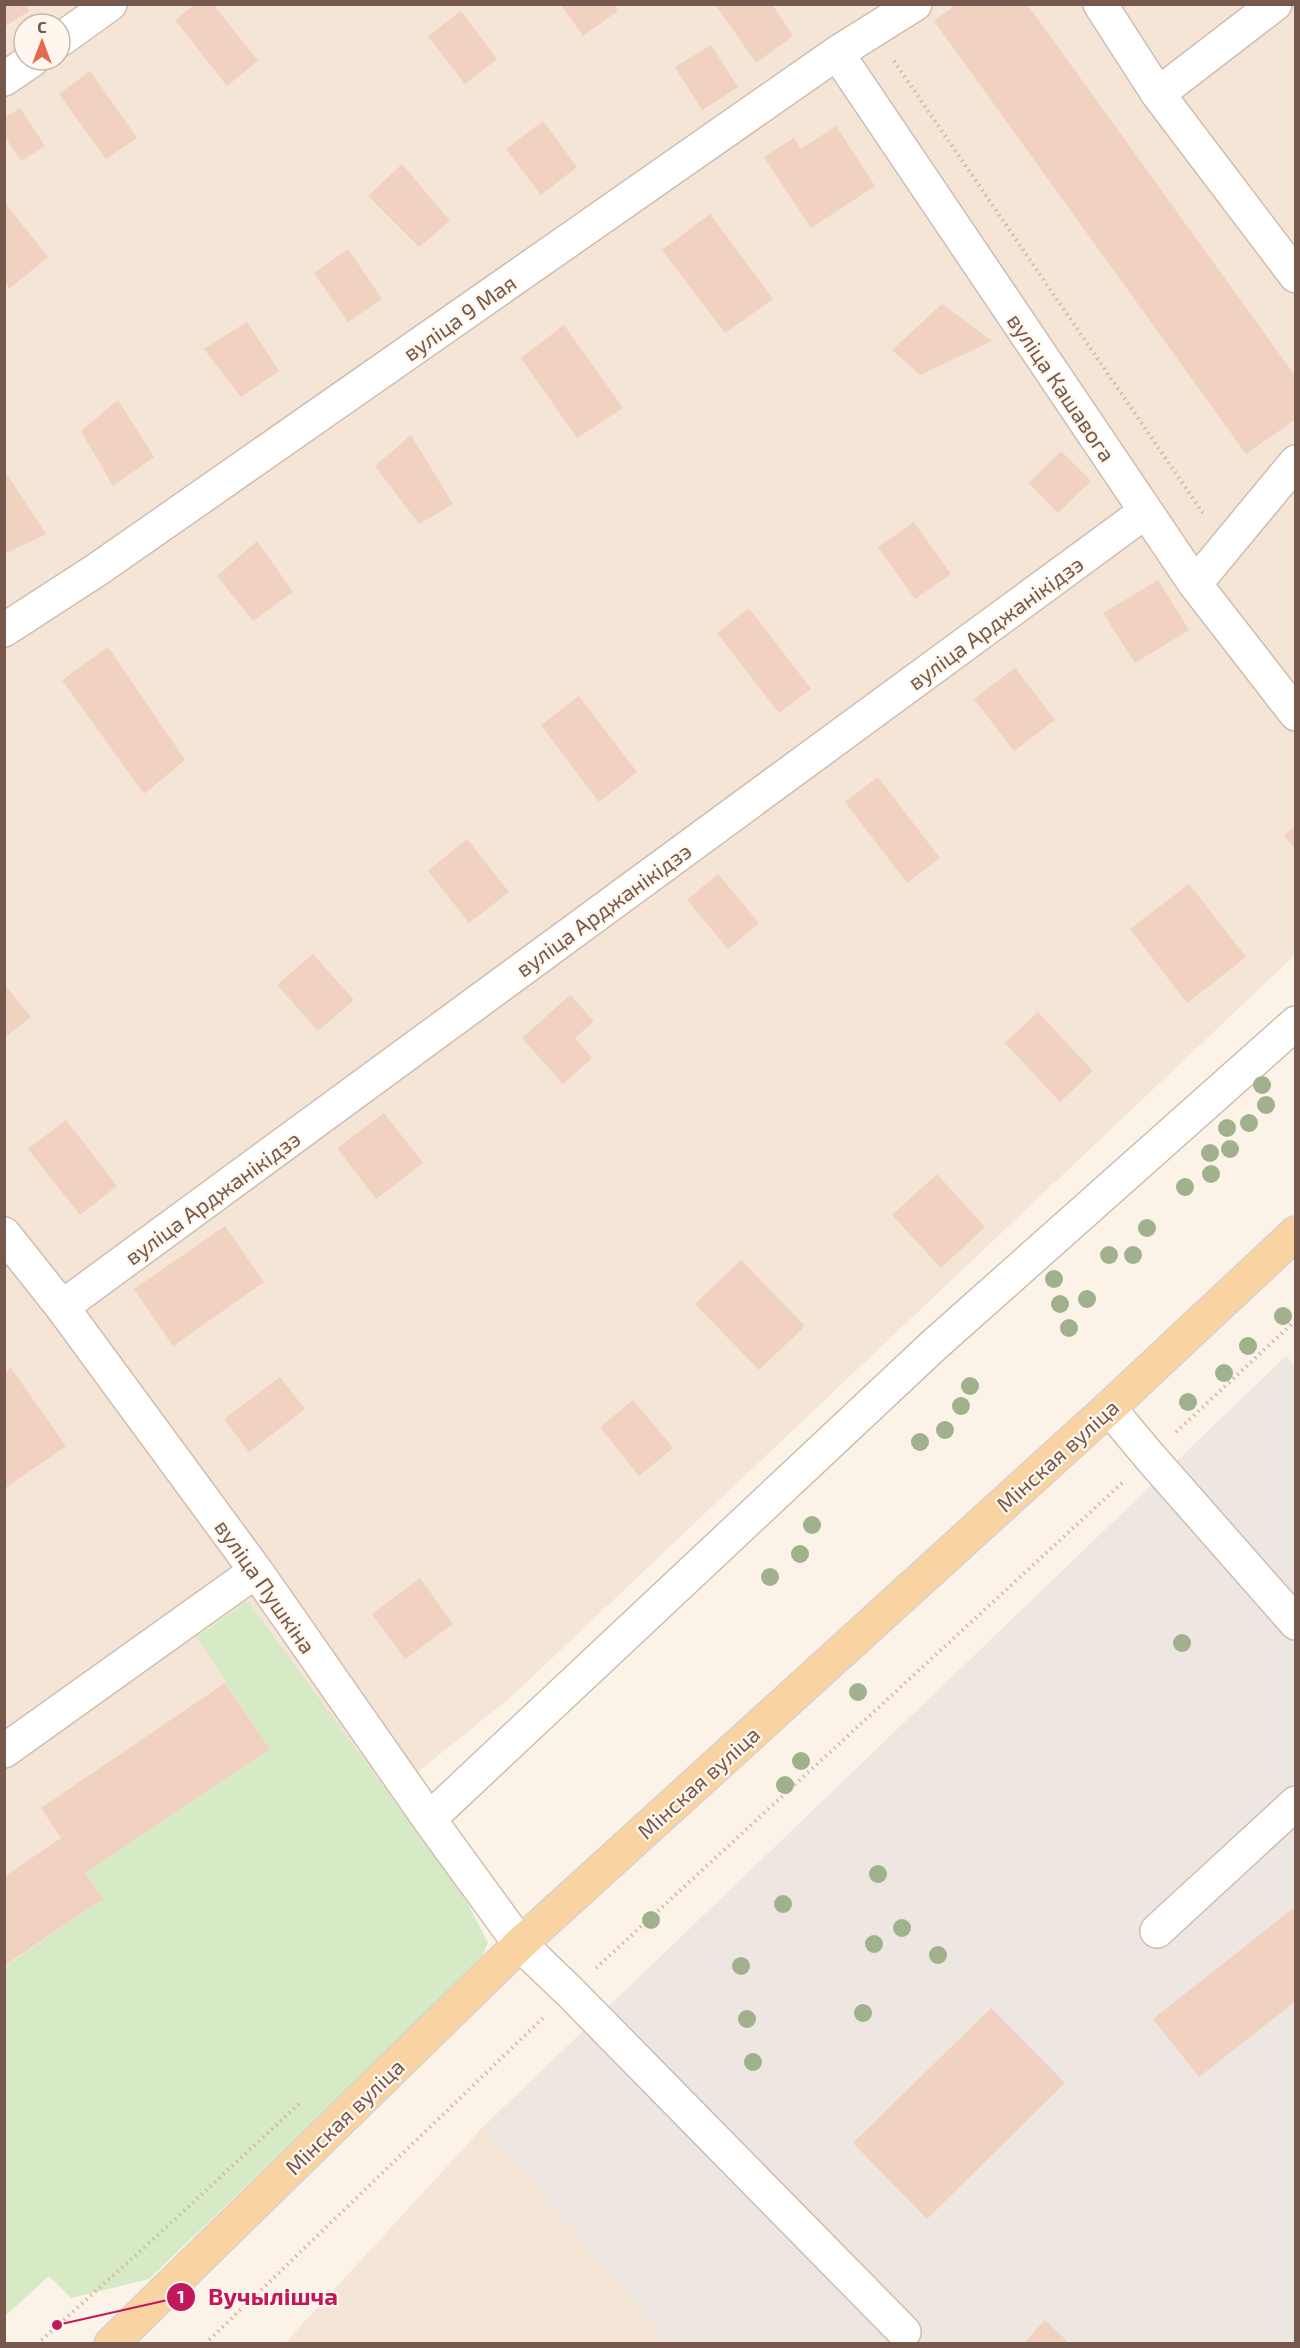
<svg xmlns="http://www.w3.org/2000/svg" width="1300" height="2348" font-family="'Exo 2',sans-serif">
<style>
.residential{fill:#f4e5d6;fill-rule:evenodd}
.industrial{fill:#ede6e1}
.green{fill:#d6eac6}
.building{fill:#f1d1c0}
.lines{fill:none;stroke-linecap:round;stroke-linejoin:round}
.minor-casing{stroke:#d0bdb0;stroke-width:36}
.major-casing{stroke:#d9d1cd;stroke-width:36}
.path{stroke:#d6b4a3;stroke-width:4;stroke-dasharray:1.5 4.5;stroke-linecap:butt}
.minor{stroke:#fff;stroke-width:33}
.major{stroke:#f9d4a2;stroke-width:33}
.tree{fill:#a1b18e}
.labels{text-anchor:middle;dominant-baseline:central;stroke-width:4.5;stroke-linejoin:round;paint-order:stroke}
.street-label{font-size:22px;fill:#76594c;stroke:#fff7ee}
.leader{fill:none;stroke:#c2185b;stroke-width:2}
.callout-dot{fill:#c2185b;stroke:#fff7ee;stroke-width:2}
.mark-label{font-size:18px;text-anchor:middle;font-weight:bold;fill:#fff}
.callout-label{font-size:24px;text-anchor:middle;font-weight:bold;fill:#c2185b;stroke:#fff7ee;stroke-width:4.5;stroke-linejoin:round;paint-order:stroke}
</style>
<rect width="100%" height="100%" fill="#fcf3e8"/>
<!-- residential -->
<path class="residential" d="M5 5H1295V955L512 1696 5 2105ZM24 24H60V60H24Z
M484 2126 669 2343H285Z"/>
<!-- industrial -->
<path class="industrial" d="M1286 1356 1296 1367 1295 2343H669L484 2126Z"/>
<!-- green -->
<path class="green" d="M248 1601 465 1898 488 1943 479 1963 149 2279 71 2298 49 2276 5 2316V1967L103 1899 85 1873 269 1749 197 1637Z"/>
<!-- building -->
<path class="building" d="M4 4H25L29 11 4 27Z
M195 4H213L258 61 227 86 175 20Z
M560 4H613L618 11 583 36Z
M715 4H772L793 36 756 63Z
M957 4H1027L1296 377V419L1246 454 934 21Z
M461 11 497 59 465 84 428 36Z
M711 45 738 87 702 110 675 67Z
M90 71 137 138 106 159 59 94Z
M20 108 45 146 21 161 4 135V118Z
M543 121 577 167 541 195 506 149Z
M836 126 875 186 811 228 764 157 794 138 801 149Z
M402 164 450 221 419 247 368 196Z
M5 203 48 257 9 289 5 282Z
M710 214 773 299 725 333 662 250Z
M348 249 382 299 348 322 314 273Z
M942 304 992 341 920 375 892 350Z
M247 322 279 371 241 397 204 349Z
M564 325 623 408 577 438 521 358Z
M118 400 154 457 113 486 81 431Z
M411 435 453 504 419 524 375 466Z
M1061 451 1091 481 1058 513 1029 483Z
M4 470 46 534 4 554Z
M914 522 951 574 915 599 878 547Z
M257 541 293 592 253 621 217 576Z
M1158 580 1189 630 1135 663 1103 613Z
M749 608 811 689 779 713 717 633Z
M108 647 185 760 144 794 62 680Z
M1015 668 1055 720 1014 751 974 699Z
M579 696 637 772 599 802 541 725Z
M878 777 940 858 907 883 845 802Z
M1296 826V850L1284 835Z
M467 839 509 892 469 923 428 871Z
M718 874 759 923 728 949 687 900Z
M1189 884 1246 957 1187 1003 1130 929Z
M313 954 354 1000 318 1031 277 985Z
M4 984 31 1017 4 1038Z
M570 995 594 1021 575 1038 592 1058 563 1084 522 1038Z
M1038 1012 1093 1071 1060 1102 1005 1043Z
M384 1113 423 1163 376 1199 337 1148Z
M66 1120 117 1186 80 1215 28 1149Z
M937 1174 985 1227 941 1268 892 1215Z
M225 1226 264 1282 173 1346 134 1289Z
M741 1260 805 1326 759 1370 695 1304Z
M11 1368 66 1446 4 1489V1373Z
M280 1377 305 1409 249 1452 224 1419Z
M633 1400 673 1448 639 1476 600 1427Z
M420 1578 453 1624 405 1659 372 1614Z
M225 1683 270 1749 85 1873 103 1899 4 1966V1877L61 1838 41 1808Z
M1296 1906V2001L1199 2077 1153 2019Z
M991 2008 1065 2083 927 2219 853 2143Z
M1045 2320 1070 2344H1023Z"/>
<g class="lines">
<defs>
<path id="minor" d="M1100 4 1158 94
M1275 4 1158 94 1296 276
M60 40 110 4
M837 53 1195 584 1296 714
M4 79 32 60
M1195 584 1296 462
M4 630 98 569 837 53 915 4
M4 1234 62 1307 256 1571 429 1819 520 1944 570 1992 904 2332
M62 1307 1145 512
M1109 1408 1150 1457 1296 1623
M4 1751 256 1571
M429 1819 933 1346 1296 1023
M1157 1931 1296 1803"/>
<path id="major" d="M111 2344 520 1944 1109 1408 1296 1233"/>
</defs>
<!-- minor casing -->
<use href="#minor" class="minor-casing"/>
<!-- major casing -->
<use href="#major" class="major-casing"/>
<!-- path -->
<path class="path" d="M894 61 1205 516
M1176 1432 1296 1320
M596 1968 1122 1483
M37 2344 158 2235 300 2103
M205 2344 543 2018"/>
<!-- minor -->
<use href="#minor" class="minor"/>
<!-- major -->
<use href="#major" class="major"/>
</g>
<!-- trees -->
<g class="tree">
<circle cx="1262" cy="1085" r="9"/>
<circle cx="1266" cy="1105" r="9"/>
<circle cx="1249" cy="1123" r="9"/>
<circle cx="1227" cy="1128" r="9"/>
<circle cx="1230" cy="1149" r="9"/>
<circle cx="1210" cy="1153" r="9"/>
<circle cx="1211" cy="1174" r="9"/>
<circle cx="1185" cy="1187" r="9"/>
<circle cx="1147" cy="1228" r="9"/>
<circle cx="1109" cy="1255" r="9"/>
<circle cx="1133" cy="1255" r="9"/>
<circle cx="1054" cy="1279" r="9"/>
<circle cx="1087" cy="1299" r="9"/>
<circle cx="1060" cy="1304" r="9"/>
<circle cx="1283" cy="1316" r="9"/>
<circle cx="1069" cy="1328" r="9"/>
<circle cx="1248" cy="1346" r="9"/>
<circle cx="1224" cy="1373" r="9"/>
<circle cx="970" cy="1386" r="9"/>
<circle cx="1188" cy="1402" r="9"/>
<circle cx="961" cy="1406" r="9"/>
<circle cx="945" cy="1430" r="9"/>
<circle cx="920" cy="1442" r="9"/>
<circle cx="812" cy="1525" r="9"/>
<circle cx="800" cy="1554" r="9"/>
<circle cx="770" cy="1577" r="9"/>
<circle cx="1182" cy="1643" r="9"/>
<circle cx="858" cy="1692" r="9"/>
<circle cx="801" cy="1761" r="9"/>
<circle cx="785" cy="1785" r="9"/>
<circle cx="878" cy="1874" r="9"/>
<circle cx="783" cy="1904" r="9"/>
<circle cx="651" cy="1920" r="9"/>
<circle cx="902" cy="1928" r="9"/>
<circle cx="874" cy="1944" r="9"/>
<circle cx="938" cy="1955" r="9"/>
<circle cx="741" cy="1966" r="9"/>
<circle cx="863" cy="2013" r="9"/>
<circle cx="747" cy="2019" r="9"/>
<circle cx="753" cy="2062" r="9"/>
</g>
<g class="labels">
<!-- street labels -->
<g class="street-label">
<text transform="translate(459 317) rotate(-35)">вуліца 9 Мая</text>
<text transform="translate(1062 387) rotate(56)">вуліца Кашавога</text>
<text transform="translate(995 622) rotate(-36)">вуліца Арджанікідзэ</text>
<text transform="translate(603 909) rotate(-36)">вуліца Арджанікідзэ</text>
<text transform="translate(212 1197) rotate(-36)">вуліца Арджанікідзэ</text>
<text transform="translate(1057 1455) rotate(-42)">Мінская вуліца</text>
<text transform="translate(266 1586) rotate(55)">вуліца Пушкіна</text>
<text transform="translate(698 1782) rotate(-42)">Мінская вуліца</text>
<text transform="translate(344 2116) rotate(-44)">Мінская вуліца</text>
</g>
</g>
<!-- callouts -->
<path class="leader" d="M57 2325L181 2297"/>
<g class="callout-dot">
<circle cx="57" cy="2325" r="6"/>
<circle cx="181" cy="2297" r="15"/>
</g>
<g class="mark-label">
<text x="181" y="2303">1</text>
</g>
<g class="callout-label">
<text x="273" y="2305">Вучылішча</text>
</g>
<!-- border -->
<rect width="1300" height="2348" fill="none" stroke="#76594c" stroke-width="12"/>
<!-- north arrow -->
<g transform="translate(42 42)"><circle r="28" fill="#fff7ee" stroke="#c8b8ad" stroke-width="1.5"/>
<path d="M0-4.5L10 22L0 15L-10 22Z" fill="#e36950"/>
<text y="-9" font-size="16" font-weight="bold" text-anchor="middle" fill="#76594c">С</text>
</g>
</svg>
